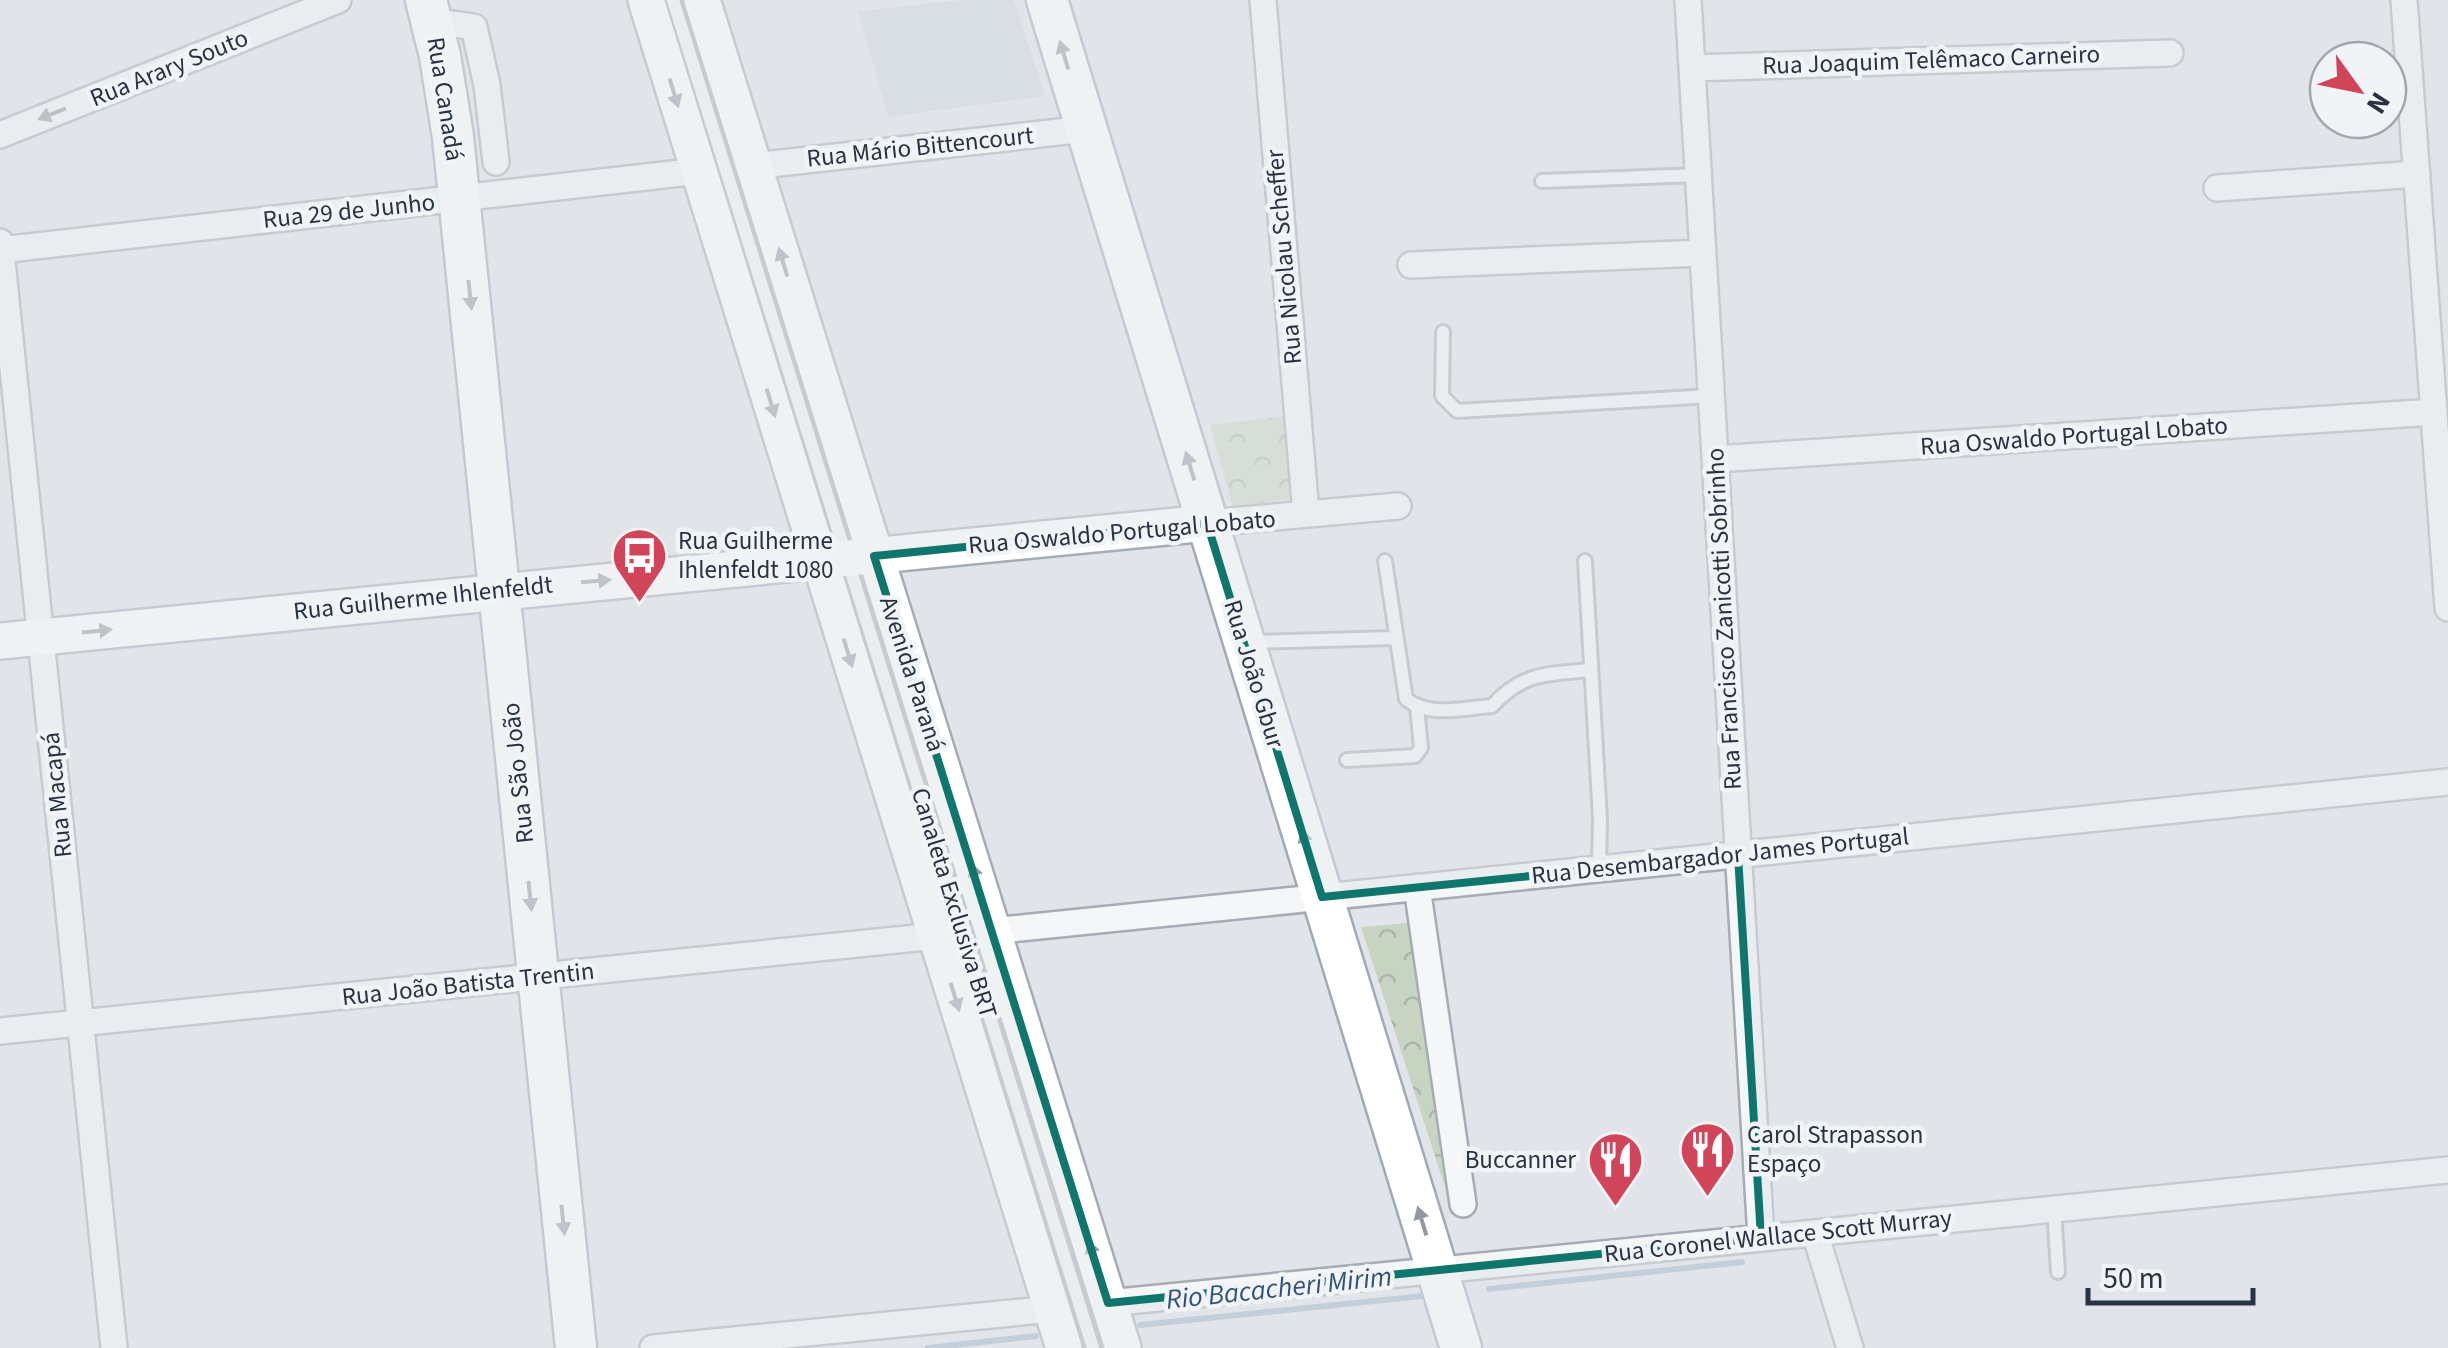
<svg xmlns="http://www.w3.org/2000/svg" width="2448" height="1348" font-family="'Source Sans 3',sans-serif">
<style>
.built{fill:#cfd4dc}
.forest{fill:url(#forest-crowns)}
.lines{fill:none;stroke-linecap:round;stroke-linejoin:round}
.stream{stroke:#9cb3ca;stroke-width:6}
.lane-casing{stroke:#a6acb4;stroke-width:18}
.street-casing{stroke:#a6acb4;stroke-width:30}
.secondary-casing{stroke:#a6acb4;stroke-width:40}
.primary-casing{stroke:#a0a9b6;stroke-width:45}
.lane{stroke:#f4f6f8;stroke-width:12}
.street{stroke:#f4f6f8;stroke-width:25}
.secondary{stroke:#fff;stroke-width:35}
.primary{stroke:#fff;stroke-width:40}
.oneway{fill:#9498a0}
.oneway2{fill:#8e949d}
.marked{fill:none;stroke:#0f766e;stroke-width:8;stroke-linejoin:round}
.labels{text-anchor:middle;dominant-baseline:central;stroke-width:9;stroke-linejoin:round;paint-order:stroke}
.street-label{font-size:25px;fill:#293242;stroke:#f1f4f7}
.poi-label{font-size:25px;fill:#293242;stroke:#f1f4f7;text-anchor:start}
.water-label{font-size:28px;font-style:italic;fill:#335177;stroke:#f1f4f7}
</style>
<defs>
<pattern id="forest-crowns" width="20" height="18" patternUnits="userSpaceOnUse" patternTransform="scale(2.5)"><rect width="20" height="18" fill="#c7d4c2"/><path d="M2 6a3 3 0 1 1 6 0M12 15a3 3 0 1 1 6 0" fill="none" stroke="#abb6a8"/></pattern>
</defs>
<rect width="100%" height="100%" fill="#e1e5ea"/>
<!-- built -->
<path class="built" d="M963 0H1014L1045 96 888 117 858 11Z"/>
<!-- forest -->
<path class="forest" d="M1284 416 1290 499 1233 507 1210 425Z
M1409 923 1445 1187 1361 927Z"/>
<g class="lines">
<!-- stream -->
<path class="stream" d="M1489 1289 1742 1262
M1140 1325 1423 1296
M928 1348 1036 1336"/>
<defs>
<path id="lane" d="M673 0 1093 1348
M1542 181 1698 175
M1443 332 1442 396 1457 411 1711 396
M1385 561 1406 699C1430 718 1463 708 1492 706 1523 672 1547 674 1591 670
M1585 561 1600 819 1599 869
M1252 642 1395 638
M1347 760 1415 756 1421 748 1417 707
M2054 1209 2058 1272"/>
<path id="street" d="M1263 0 1306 514
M1688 0 1761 1238
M2404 0 2448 608
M432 21 474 27 487 85 496 162
M1692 68 2170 53
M0 135 338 0
M753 166 1086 129
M2217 188 2417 174
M0 242 114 1348
M0 250 699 171
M1411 265 1703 253
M1715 459 2434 412
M1207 523 1398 506
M1417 887 1463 1204
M992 931 2448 782
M0 1031 936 936
M1815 1233 1850 1348
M1108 1303 2448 1170
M653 1348 1052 1309"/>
<path id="secondary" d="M646 0 1064 1348
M702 0 1123 1348
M0 641 1207 523"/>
<path id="primary" d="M426 0 440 56 453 137 576 1348
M1047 0 1461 1348"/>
</defs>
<!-- lane casing -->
<use href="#lane" class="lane-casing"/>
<!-- street casing -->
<use href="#street" class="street-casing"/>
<!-- secondary casing -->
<use href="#secondary" class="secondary-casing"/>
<!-- primary casing -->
<use href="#primary" class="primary-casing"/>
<!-- lane -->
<use href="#lane" class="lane"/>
<!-- street -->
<use href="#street" class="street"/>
<!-- secondary -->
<use href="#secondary" class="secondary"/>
<!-- primary -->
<use href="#primary" class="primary"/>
</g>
<!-- one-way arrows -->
<defs><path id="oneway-solid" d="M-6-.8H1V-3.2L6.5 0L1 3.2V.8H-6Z" transform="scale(2.5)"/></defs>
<g class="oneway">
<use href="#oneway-solid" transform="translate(1064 55) rotate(-107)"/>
<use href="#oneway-solid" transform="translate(674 93) rotate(73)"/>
<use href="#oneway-solid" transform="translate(783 262) rotate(-107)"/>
<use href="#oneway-solid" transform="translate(470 295) rotate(84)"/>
<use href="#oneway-solid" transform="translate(771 403) rotate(73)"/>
<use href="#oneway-solid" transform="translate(1190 466) rotate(-107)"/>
<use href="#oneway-solid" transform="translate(596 581) rotate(-5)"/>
<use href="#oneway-solid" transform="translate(97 631) rotate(-6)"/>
<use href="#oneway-solid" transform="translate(848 653) rotate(73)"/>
<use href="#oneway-solid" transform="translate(1306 844) rotate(-107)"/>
<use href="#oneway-solid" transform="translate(976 878) rotate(-108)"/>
<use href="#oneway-solid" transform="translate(530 896) rotate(84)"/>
<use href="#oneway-solid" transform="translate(955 997) rotate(73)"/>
<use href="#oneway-solid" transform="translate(563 1220) rotate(84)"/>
<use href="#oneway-solid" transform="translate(1422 1221) rotate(-107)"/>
<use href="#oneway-solid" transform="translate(1093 1255) rotate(-107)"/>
</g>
<use class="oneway2" href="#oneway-solid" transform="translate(52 114) rotate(158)"/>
<!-- marked area -->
<path d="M0 0H2448V1348H0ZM1207 523 1322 897 1738 855 1761 1238 1108 1303 874 556Z" fill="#e1e5ea" fill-opacity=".55" fill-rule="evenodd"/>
<path class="marked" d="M1207 523 1322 897 1738 855 1761 1238 1108 1303 874 556Z"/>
<!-- icons -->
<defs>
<symbol id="bus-pin" viewBox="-11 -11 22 30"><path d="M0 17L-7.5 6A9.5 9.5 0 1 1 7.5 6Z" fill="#d0455a" stroke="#f1f4f7"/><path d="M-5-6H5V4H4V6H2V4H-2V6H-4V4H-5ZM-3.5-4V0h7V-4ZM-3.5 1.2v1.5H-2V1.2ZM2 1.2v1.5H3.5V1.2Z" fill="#fff"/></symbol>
<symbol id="restaurant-pin" viewBox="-11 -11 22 30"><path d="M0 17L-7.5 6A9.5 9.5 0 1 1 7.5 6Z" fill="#d0455a" stroke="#f1f4f7"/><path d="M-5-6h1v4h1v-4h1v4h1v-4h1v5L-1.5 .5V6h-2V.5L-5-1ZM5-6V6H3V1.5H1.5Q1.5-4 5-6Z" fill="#fff"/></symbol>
</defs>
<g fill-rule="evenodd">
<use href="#bus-pin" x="608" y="524" width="63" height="86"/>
<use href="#restaurant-pin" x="1676" y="1118" width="63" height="86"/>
<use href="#restaurant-pin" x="1584" y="1128" width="63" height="86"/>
</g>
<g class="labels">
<!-- street labels -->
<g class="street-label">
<text transform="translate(1931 60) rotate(-2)">Rua Joaquim Telêmaco Carneiro</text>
<text transform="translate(169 68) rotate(-22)">Rua Arary Souto</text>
<text transform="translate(445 99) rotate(81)">Rua Canadá</text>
<text transform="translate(920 147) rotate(-6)">Rua Mário Bittencourt</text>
<text transform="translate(349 211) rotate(-6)">Rua 29 de Junho</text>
<text transform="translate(1284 257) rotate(-95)">Rua Nicolau Scheffer</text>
<text transform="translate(2074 436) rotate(-4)">Rua Oswaldo Portugal Lobato</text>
<text transform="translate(1122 532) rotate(-5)">Rua Oswaldo Portugal Lobato</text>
<text transform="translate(423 598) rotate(-6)">Rua Guilherme Ihlenfeldt</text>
<text transform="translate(1724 619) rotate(-93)">Rua Francisco Zanicotti Sobrinho</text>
<text transform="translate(912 674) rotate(72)">Avenida Paraná</text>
<text transform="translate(1254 674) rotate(73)">Rua João Gbur</text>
<text transform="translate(518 773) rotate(-96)">Rua São João</text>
<text transform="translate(57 795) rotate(-96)">Rua Macapá</text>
<text transform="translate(1720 856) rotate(-6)">Rua Desembargador James Portugal</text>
<text transform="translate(954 903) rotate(73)">Canaleta Exclusiva BRT</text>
<text transform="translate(468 984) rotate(-6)">Rua João Batista Trentin</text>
<text transform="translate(1778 1236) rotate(-6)">Rua Coronel Wallace Scott Murray</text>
</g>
<!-- poi labels -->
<g class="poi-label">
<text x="678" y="541">Rua Guilherme<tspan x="678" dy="29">Ihlenfeldt 1080</tspan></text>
<text x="1747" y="1135">Carol Strapasson<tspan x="1747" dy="29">Espaço</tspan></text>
<text x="1576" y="1160" text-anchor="end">Buccanner</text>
</g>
<!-- water labels -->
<g class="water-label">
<text transform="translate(1279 1288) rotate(-6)">Rio Bacacheri Mirim</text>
</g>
</g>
<!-- north arrow -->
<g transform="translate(2358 90) rotate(123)"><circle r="48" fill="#f1f4f7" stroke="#a1a6af" stroke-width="2.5"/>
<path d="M0-8L18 38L0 25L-18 38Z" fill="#d0455a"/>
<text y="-15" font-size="28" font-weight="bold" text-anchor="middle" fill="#293242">N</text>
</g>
<!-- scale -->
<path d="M2088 1288v15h165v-15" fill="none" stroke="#293242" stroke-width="5"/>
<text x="2103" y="1288" font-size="30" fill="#293242" stroke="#f1f4f7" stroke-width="8" paint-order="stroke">50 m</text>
</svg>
